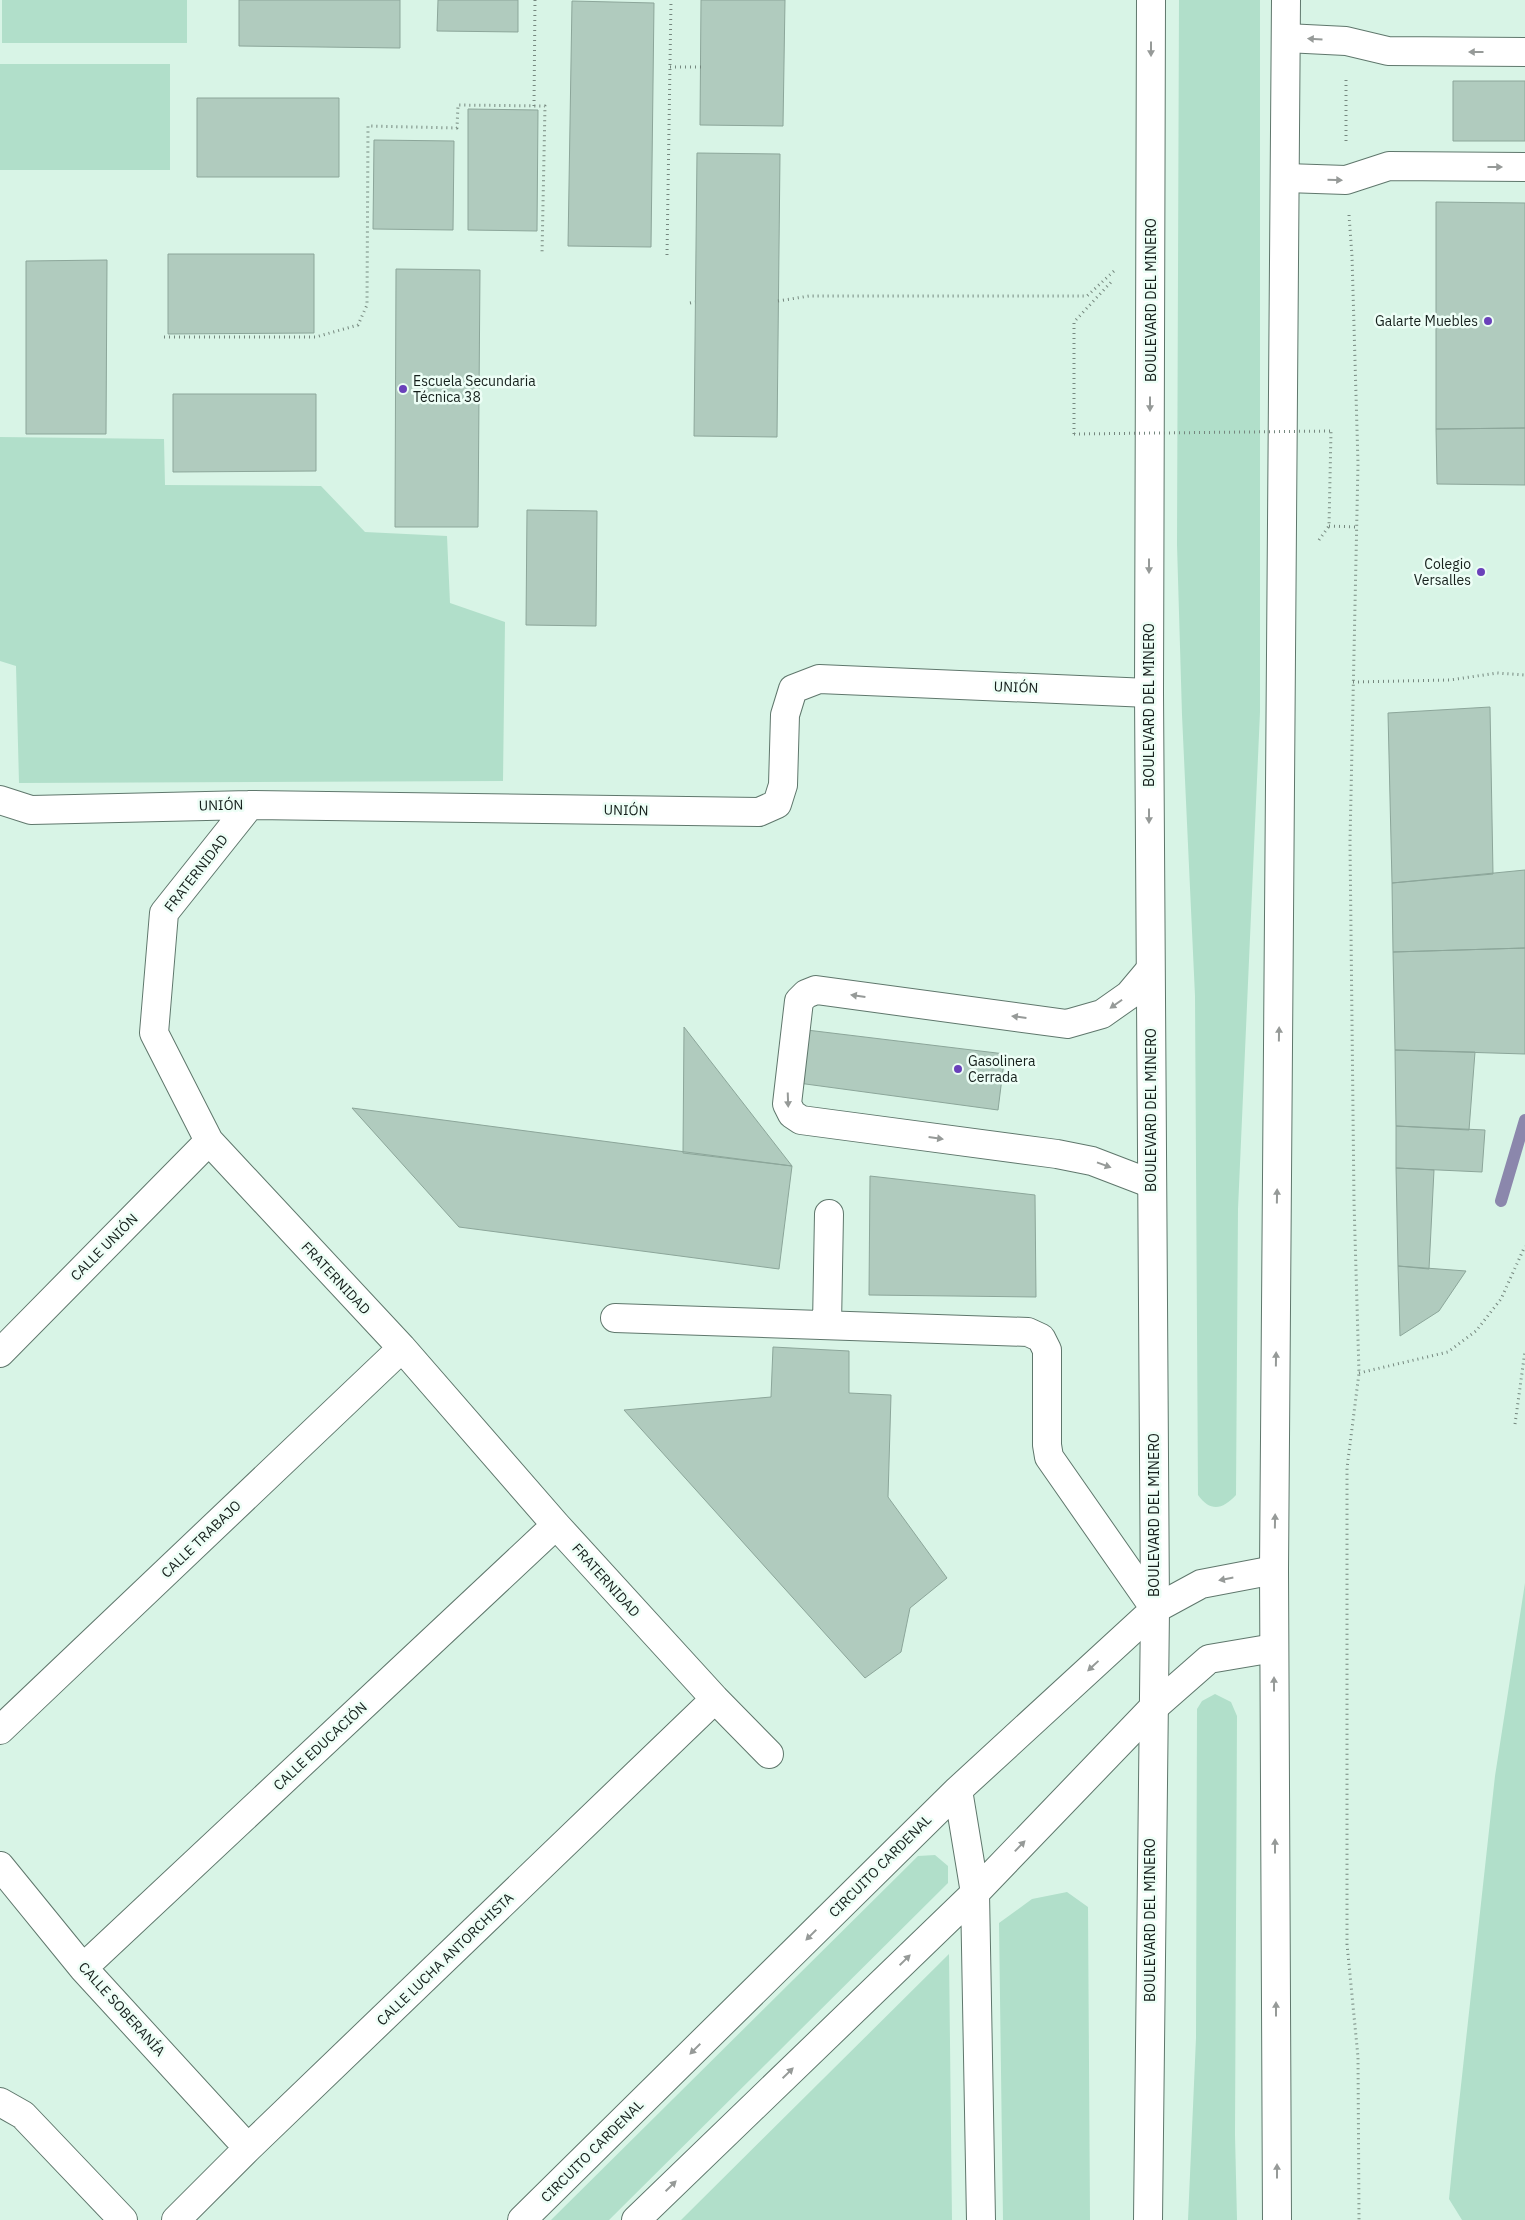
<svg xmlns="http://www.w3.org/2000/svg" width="1525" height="2220" font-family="'IBM Plex Sans',sans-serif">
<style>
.green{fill:#b1dfca}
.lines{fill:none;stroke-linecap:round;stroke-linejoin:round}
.stream{stroke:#8b87ac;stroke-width:12}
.building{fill:#b0cbbe;stroke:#8ca69a}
.minor-casing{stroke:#5f776c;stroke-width:30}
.major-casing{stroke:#5f776c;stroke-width:30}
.path{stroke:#75877e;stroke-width:3;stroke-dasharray:1 4;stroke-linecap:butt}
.minor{stroke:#fff;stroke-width:28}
.major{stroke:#fff;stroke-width:28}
.path-bridge{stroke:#75877e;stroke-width:3;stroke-dasharray:1 4;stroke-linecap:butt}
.oneway{fill:#969a98}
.poi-dot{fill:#6a41ba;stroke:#edfef6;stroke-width:2}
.labels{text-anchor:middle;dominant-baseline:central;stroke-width:5;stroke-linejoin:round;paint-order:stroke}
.street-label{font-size:14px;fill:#151f1b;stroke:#edfef6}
.poi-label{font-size:14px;fill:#151f1b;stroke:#edfef6;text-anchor:end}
</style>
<rect width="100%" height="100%" fill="#d8f4e6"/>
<!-- green -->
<path class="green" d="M2 0H187V43H2Z
M1179 0H1260V712L1238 1209 1236 1495C1223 1509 1211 1513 1198 1495L1195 996 1182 715 1177 545Z
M0 64H170V170H0Z
M0 437 164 439 165 485 321 486 365 532 447 536 450 603 505 622 503 781 19 783 16 666 0 661Z
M1525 1583V2220H1462L1449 2199 1454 2149 1495 1776Z
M1215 1694 1231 1702 1237 1716 1235 2135 1237 2220H1188L1196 2038 1197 1709 1202 1701Z
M935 1855 948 1866V1883L609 2220H551L918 1856Z
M1067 1892 1088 1907 1090 2220H1003L999 1923 1032 1899Z
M949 1954 952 2220H681Z"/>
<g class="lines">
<!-- stream -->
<path class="stream" d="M1501 1201 1525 1120"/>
</g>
<!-- building -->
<path class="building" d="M239 0H400V48L239 46Z
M438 0H518V32L437 31Z
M701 0H785L783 126 700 125Z
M572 1 654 3 651 247 568 246Z
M1453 81H1525V141H1453Z
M197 98H339V177H197Z
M468 109 538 110 537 231 468 230Z
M374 140 454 141 453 230 373 229Z
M697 153 780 154 777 437 694 436Z
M1436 202 1525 203V428L1436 429Z
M168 254H314V333L168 334Z
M107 260 106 434H26V261Z
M396 269 480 270 478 527H395Z
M173 394H316V471L173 472Z
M1525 428V485L1437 484 1436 429Z
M527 510 597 511 596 626 526 625Z
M1490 707 1493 874 1392 883 1388 713Z
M1525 870V948L1393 952 1392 883Z
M1525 948V1054L1395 1050 1393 952Z
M684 1027 792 1166 683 1153Z
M782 1027 1005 1054 998 1110 776 1080Z
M1395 1050 1475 1052 1469 1130 1396 1126Z
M352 1108 792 1166 779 1269 459 1227Z
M1396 1126 1485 1130 1482 1172 1396 1168Z
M1396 1168 1434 1170 1429 1269 1398 1266Z
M870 1176 1035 1195 1036 1297 869 1295Z
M1398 1266 1466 1271 1439 1311 1400 1336Z
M773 1347 849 1351V1393L891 1395 888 1497 947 1578 910 1608 901 1652 865 1678 624 1410 771 1397Z"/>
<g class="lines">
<defs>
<path id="minor" d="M1286 38 1346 41 1388 51 1525 52
M1286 178 1346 180 1389 166 1525 167
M0 800 31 810 250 805 759 812 777 804 783 785 785 715 793 689 819 679 1149 693
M250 805 164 913 154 1033 209 1141 402 1348 556 1525 715 1699 769 1754
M1150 970 1129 995 1102 1014 1067 1024 816 990 806 994 799 1001 787 1104 792 1114 801 1120 1057 1154 1092 1161 1152 1184
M615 1318 1028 1332 1041 1338 1047 1350V1445L1049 1457 1155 1609
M827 1325 829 1214
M0 1353 209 1141
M0 1730 402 1348
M958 1790 975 1893 981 2220
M0 1866 83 1968 248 2148
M83 1968 556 1525
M0 2102 23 2115 123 2220
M176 2220 248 2148 715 1699
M522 2220 958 1790 1155 1609 1201 1584 1274 1570
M636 2220 975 1893 1152 1709 1209 1659 1274 1648"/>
<path id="major" d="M1148 2220 1155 1609 1149 693 1151 0
M1277 2220 1274 1570 1286 0"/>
</defs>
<!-- minor casing -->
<use href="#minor" class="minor-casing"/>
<!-- major casing -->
<use href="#major" class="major-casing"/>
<!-- path -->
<path class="path" d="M670 67H701
M534 106 535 0
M1346 141V78
M1349 215 1352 256 1358 464 1350 842 1354 1202 1359 1373 1347 1468V1944L1358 2057 1359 2220
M667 255 671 0
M778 301 809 296H1087L1114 271
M690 303 695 302
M164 337H316L358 325 367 305 368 126 457 128 458 105 545 106 542 254
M1074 434V322L1113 280
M1329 526 1357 527
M1319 540 1329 526 1331 431
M1353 682 1450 680 1497 673 1525 675
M1359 1373 1448 1352 1476 1331 1501 1299 1525 1246
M1515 1424 1525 1351"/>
<!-- minor -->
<use href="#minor" class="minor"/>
<!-- major -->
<use href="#major" class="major"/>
<!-- path-bridge -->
<path class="path-bridge" d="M1074 434 1331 431"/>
</g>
<!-- one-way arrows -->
<defs><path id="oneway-solid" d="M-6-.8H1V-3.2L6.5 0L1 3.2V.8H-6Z" transform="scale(1.25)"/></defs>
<g class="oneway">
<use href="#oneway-solid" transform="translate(1315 39) rotate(-177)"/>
<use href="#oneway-solid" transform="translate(1151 49) rotate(90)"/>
<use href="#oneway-solid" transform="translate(1476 52) rotate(-180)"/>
<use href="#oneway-solid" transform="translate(1495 167)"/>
<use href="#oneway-solid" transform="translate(1335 180) rotate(2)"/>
<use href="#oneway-solid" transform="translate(1150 404) rotate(90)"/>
<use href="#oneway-solid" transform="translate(1149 566) rotate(90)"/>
<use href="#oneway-solid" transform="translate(1149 816) rotate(90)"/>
<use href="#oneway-solid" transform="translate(858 996) rotate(-172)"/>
<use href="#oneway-solid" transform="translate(1116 1004) rotate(145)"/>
<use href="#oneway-solid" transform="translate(1019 1017) rotate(-173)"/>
<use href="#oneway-solid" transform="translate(1279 1034) rotate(-89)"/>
<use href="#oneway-solid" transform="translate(788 1100) rotate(88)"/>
<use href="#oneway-solid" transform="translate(936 1138) rotate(8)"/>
<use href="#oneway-solid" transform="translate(1104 1165) rotate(20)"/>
<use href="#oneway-solid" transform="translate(1277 1196) rotate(-89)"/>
<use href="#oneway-solid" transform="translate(1276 1359) rotate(-89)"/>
<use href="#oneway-solid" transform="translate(1275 1521) rotate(-89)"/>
<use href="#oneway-solid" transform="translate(1226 1579) rotate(169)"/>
<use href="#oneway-solid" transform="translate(1093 1666) rotate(137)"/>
<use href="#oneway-solid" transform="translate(1274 1684) rotate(-90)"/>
<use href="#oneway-solid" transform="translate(1020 1846) rotate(-46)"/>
<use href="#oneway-solid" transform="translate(1275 1846) rotate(-90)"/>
<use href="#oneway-solid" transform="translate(811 1935) rotate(135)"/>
<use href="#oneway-solid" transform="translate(905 1960) rotate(-44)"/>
<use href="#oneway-solid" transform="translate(1276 2009) rotate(-90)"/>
<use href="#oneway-solid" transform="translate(695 2049) rotate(135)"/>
<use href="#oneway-solid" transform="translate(788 2073) rotate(-44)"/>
<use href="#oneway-solid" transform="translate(1277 2171) rotate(-90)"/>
<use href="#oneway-solid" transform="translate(671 2186) rotate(-44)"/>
</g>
<!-- markers -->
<g class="poi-dot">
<circle cx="1488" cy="321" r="5"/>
<circle cx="403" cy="389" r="5"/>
<circle cx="1481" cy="572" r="5"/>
<circle cx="958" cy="1069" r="5"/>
</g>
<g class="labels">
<!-- street labels -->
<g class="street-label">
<text transform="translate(1151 300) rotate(-90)">BOULEVARD DEL MINERO</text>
<text transform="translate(1016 687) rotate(2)">UNIÓN</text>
<text transform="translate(1149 705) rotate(-90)">BOULEVARD DEL MINERO</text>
<text transform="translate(221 805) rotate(-1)">UNIÓN</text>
<text transform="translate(626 810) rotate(1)">UNIÓN</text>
<text transform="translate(196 873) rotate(-52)">FRATERNIDAD</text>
<text transform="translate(1151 1110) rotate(-90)">BOULEVARD DEL MINERO</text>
<text transform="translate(104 1247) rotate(-45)">CALLE UNIÓN</text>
<text transform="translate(336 1278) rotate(47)">FRATERNIDAD</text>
<text transform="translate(1154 1515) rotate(-90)">BOULEVARD DEL MINERO</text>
<text transform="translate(201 1539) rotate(-44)">CALLE TRABAJO</text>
<text transform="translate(606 1580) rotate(48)">FRATERNIDAD</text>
<text transform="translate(320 1746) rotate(-43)">CALLE EDUCACIÓN</text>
<text transform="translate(880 1866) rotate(-45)">CIRCUITO CARDENAL</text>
<text transform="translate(1150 1920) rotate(-90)">BOULEVARD DEL MINERO</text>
<text transform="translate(445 1959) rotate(-44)">CALLE LUCHA ANTORCHISTA</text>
<text transform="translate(122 2009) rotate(48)">CALLE SOBERANÍA</text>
<text transform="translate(592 2151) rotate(-45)">CIRCUITO CARDENAL</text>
</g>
<!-- poi labels -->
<g class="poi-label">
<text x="1478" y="321">Galarte Muebles</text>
<text x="413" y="381" text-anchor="start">Escuela Secundaria<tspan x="413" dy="16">Técnica 38</tspan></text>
<text x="1471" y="564">Colegio<tspan x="1471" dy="16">Versalles</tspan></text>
<text x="968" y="1061" text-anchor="start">Gasolinera<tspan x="968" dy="16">Cerrada</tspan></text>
</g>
</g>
</svg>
